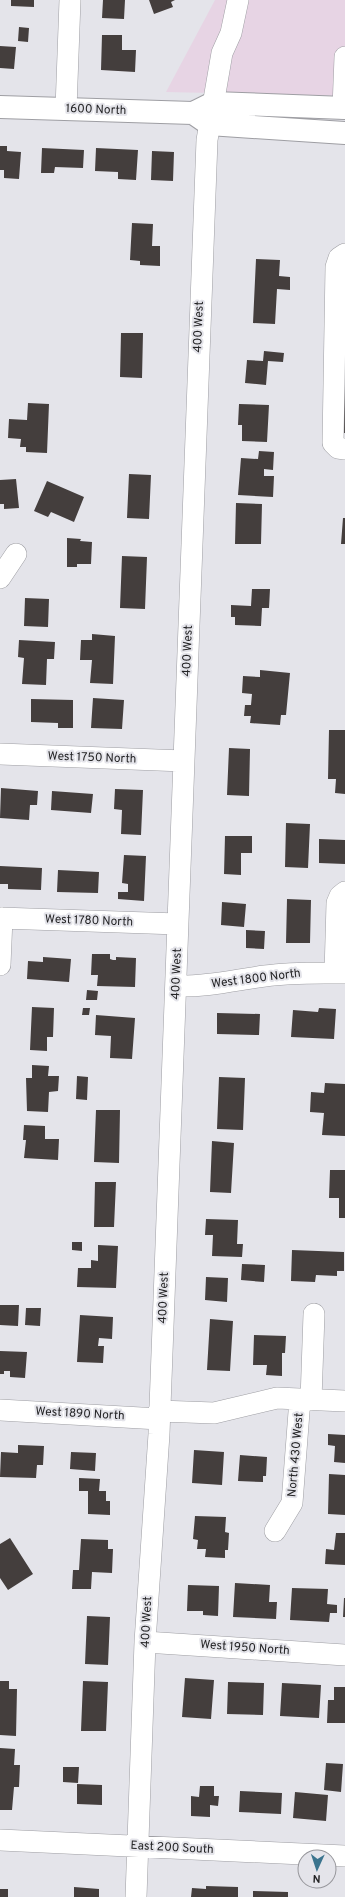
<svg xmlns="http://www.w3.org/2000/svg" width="345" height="1897" font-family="Overpass,sans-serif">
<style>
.commercial{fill:#e7d4e4}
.building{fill:#443e3d}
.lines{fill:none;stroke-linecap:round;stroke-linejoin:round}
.minor-casing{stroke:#9e9ea3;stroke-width:22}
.major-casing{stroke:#9e9ea3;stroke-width:24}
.minor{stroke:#fff;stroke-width:21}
.major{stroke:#fff;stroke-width:22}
.labels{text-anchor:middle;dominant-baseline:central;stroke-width:4;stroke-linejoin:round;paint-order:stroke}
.street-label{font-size:12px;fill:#242426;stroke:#e4e4ea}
</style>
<rect width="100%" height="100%" fill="#e4e4ea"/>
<!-- commercial -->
<path class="commercial" d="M215 0H345V96L166 92Z"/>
<!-- building -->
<path class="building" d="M11 0H34V7L11 6Z
M103 0H125L124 19 102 18Z
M149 0H175L171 2 173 7 154 14Z
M19 27 29 28 28 42 18 41Z
M102 35H122V50H136L135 72 101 70Z
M0 46 16 47 14 69 0 68Z
M0 146H7V151L21 152 19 179 4 178V170H0Z
M42 148 84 150 83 168 55 167 54 173H41Z
M96 148 138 150 136 180 118 179V172L95 171Z
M152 151 174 152 173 181 151 180Z
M132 223 153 224 152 246H160V266L140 265V261L130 260Z
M256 259 280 260 279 276 290 277V290L277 289 275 324 253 323Z
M121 333H143L142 378 120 377Z
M264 351 284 353 283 362 268 361 266 385 245 383 247 360 263 361Z
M344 365 345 366V433H341Z
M28 403 49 404 47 453 26 452V447H20L21 439 8 438 9 419 27 420Z
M239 404 269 405 267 442 242 441V425H238Z
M259 451 274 452 273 470 264 469V476H274L273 497 238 495 241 458 258 459Z
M129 474 151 475 149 519 127 518Z
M16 479 19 508 4 509V504H0V480Z
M47 481 84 497 74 522 51 512 48 517 34 511Z
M236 503 262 504 261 544H235Z
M343 518H345V544H341Z
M67 538 81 539 80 541 92 542 91 564H77V567H67Z
M122 556 147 557 145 609 120 608Z
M252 589H270L269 608H262L261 626 235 625V617H231V605L251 606Z
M25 598 49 599 48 627 24 626Z
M92 634 115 636 113 684 90 683 92 660H80L81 640H92Z
M19 640 55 642 54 659H47L46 685 22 684 24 658 18 657Z
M260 670 290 673 286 715H281L280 725 250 723 251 716H244L245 705H251L252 694 242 693 243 676 260 677Z
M93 698 124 700 122 729 91 728Z
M31 699 73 700V728H58V723L31 722Z
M329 730H345V794L335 793 336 779H328Z
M229 748 250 749 249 796 227 795Z
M1 788 38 791 37 805H30L29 820 0 818Z
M115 789 143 790 141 835 121 834 122 810 114 809Z
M52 791 93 794 91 813 51 810Z
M286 823 310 824 308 868 285 867Z
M225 836H252V853H241V875L224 874Z
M319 839 345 840V864L319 863Z
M124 855 146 856 144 901 118 899V892H128V884L122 883Z
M0 866 42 868 41 890 8 889V884H0Z
M58 870 99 872 98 893 57 892Z
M287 899 311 900 310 943H286Z
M222 902 246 904 244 927 221 925Z
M246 930 265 931 264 949 246 948Z
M92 954H110V959L113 960H116V957L136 958 135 987 97 986 98 975H91Z
M43 957 71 959 69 982 27 979 28 961 43 962Z
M87 990 98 991 97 1000H86Z
M32 1007 54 1008 53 1037H47V1051L30 1050Z
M83 1008H90L89 1015H82Z
M319 1008 336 1009 334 1039 291 1037 293 1010 318 1012Z
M217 1013 260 1014 259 1035 217 1034Z
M96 1015 135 1018 132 1059 110 1058 111 1036 95 1035Z
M32 1065 49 1066 48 1076H59L58 1091 49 1092 48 1112 27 1111 26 1078H32Z
M77 1076 88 1077 87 1100 76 1099Z
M219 1077 245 1078 243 1130 217 1129Z
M325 1083 345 1084V1136L322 1135 324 1113 310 1112 311 1092 324 1093Z
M96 1110H120L119 1163 94 1162Z
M24 1125 45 1126V1139H59L58 1160 24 1158 26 1140H23Z
M212 1141 234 1143 231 1193 210 1192Z
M330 1170H345V1218H339V1198H329Z
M95 1182H116L114 1227H94Z
M206 1219 238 1220 237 1244H243L242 1257 212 1256 213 1235H205Z
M72 1242H82V1251L72 1250Z
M98 1245 118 1246 116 1288 77 1287 78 1268H91V1260L98 1261Z
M292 1250 344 1252V1271H337V1276L316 1275 315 1282 291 1281Z
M242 1264 265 1265 264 1282 241 1280Z
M206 1277 228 1278 227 1302 205 1300Z
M0 1305H19L18 1326 0 1325Z
M26 1308H41L40 1326 25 1325Z
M80 1315 113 1317 112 1339 99 1338 98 1346H104L103 1363 77 1362Z
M210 1319 233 1321 230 1371 207 1370Z
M254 1335 286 1336 285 1353H282V1376L266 1375 267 1365H253Z
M0 1351 27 1352 25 1378 10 1377V1371H4V1374H0Z
M328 1434 345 1435V1463L334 1462 335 1446 328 1445Z
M18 1445 44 1446 43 1465H37L36 1478 0 1477 1 1452 18 1453Z
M194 1450 224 1452 222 1485 192 1483Z
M71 1452 96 1453 95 1471 70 1469Z
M240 1455 267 1457 266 1476H263V1482L238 1481Z
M329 1474 345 1475V1515L328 1514Z
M79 1478 100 1479 99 1491H106V1501H110V1515L88 1514V1491H79Z
M195 1516 226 1517 225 1532 229 1533 228 1550H225V1558L205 1557 206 1549H197L198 1540 193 1539Z
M336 1533H345V1565L325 1564 326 1549 334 1550Z
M10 1538 33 1574 8 1590 0 1578V1544Z
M81 1539 108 1540V1549H113L112 1573 92 1572 91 1589H72L73 1570H79Z
M235 1583 270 1585 269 1602H277L276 1619 233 1617Z
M188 1585 219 1586 218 1616 203 1615V1611H187Z
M292 1588 328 1589 327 1604 337 1605V1613H330L329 1622 290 1620Z
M344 1598H345V1617H343Z
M87 1616 110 1617 108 1665 85 1664Z
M185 1678 214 1680 211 1719 182 1717Z
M0 1681H9V1689H17L16 1736 0 1735Z
M83 1681 108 1682 106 1731H81Z
M228 1682 264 1683 263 1715 227 1714Z
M282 1683 321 1685 319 1718 280 1716Z
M334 1687H345V1723H327L328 1700H334Z
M0 1748 15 1749 14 1765H20L19 1787H14L12 1810H0Z
M326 1763 343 1764 341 1792 324 1790Z
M63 1767H79L78 1783 63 1782Z
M77 1784 102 1785V1805L77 1804Z
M200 1786H214V1796H219L218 1806 210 1805V1817L191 1816V1796L199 1797Z
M240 1791 282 1793 281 1814 239 1812Z
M295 1792 328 1795 326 1821 293 1818Z
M206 1886 238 1887V1897H191L192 1888 206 1889Z
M74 1887 99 1889V1897H74Z
M0 1889H8V1897H0Z
M253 1891 288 1892V1897H253Z"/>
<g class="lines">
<defs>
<path id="minor" d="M343 108 345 57
M66 109 70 0
M345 254 339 258 336 267 333 443 338 448 345 449
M0 578 16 554
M0 754 184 761
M0 918 178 924
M0 965 2 918
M335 973 337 903 340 896 345 892
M177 986C207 987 235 980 265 976 292 972 318 973 345 973
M311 1400 314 1314
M0 1410 159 1419
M159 1411 214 1413 277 1398 345 1401
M275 1531 292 1503 300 1399
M145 1642 345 1655
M0 1840 345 1856
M136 1897 145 1642 159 1434 207 140 222 53 231 33 238 0"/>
<path id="major" d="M0 107 193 113 209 124 345 133
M193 113 213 103 345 108"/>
</defs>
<!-- minor casing -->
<use href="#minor" class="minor-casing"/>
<!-- major casing -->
<use href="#major" class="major-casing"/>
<!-- minor -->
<use href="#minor" class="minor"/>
<!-- major -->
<use href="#major" class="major"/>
</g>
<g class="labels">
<!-- street labels -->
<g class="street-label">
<text transform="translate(96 110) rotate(2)">1600 North</text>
<text transform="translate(199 327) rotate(-88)">400 West</text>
<text transform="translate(188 651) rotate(-88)">400 West</text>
<text transform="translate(92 758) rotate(2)">West 1750 North</text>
<text transform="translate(89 921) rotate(2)">West 1780 North</text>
<text transform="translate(177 974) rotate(-88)">400 West</text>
<text transform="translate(256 979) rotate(-7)">West 1800 North</text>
<text transform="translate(164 1298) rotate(-88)">400 West</text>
<text transform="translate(80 1414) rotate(3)">West 1890 North</text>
<text transform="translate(296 1455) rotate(-85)">North 430 West</text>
<text transform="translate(147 1622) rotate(-87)">400 West</text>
<text transform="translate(245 1648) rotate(4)">West 1950 North</text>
<text transform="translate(172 1848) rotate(3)">East 200 South</text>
</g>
</g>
<!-- north arrow -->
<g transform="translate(317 1869) rotate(183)"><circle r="19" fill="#e4e4ea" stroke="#97979c"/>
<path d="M0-3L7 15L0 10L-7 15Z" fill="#3b748e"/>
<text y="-6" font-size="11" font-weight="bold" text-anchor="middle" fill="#242426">N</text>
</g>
</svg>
